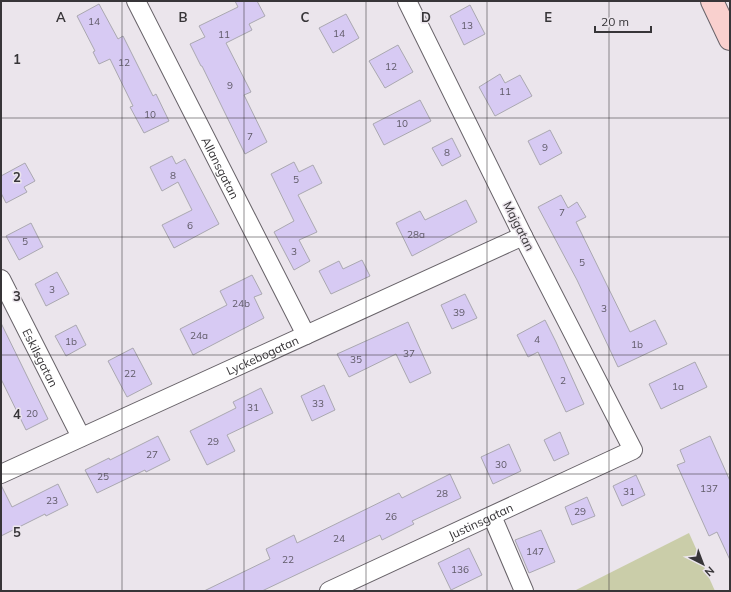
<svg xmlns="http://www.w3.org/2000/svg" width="731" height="592" font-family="Mulish,sans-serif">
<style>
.green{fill:#cacda9}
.building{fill:#d7caf3;stroke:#aaa8b0}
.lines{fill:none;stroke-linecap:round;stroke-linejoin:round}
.minor-casing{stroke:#686369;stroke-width:20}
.secondary-casing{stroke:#686369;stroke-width:24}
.minor{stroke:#fff;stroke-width:18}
.secondary{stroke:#f9d0ce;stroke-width:22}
.grid{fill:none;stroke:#373538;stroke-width:1;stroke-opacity:0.55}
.labels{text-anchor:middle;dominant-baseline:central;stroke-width:3;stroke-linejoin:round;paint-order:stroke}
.number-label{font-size:10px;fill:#5f5a67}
.street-label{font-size:12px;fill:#373538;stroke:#ebe5ec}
.grid-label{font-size:13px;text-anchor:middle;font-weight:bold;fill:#373538;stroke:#ebe5ec;stroke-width:3;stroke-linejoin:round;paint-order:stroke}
</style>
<rect width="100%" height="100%" fill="#ebe5ec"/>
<!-- green -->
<path class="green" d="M689 533 715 591H574Z"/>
<!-- building -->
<path class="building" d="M235 1H257L265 16 249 24 252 30 226 43 251 92 244 95 267 142 245 154 202 66H201L190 44 205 37 199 26 238 7Z
M99 4 118 39 123 36 153 96 156 94 169 121 144 133 130 107 133 106 110 59 99 64 93 52 95 51 77 16Z
M470 5 485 34 464 45 450 16Z
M346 14 359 38 333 53 319 28Z
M398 45 413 72 385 88 369 61Z
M500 74 505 83 520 75 532 96 495 116 479 87Z
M420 100 431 121 384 145 373 124Z
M550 130 562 153 540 165 528 141Z
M452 138 461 156 442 166 432 148Z
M172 156 176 164 185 159 219 224 174 248 162 225 192 210 178 182 162 191 150 167Z
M294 162 299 172 313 165 322 183 298 195 317 232 299 240 310 261 294 270 274 232 294 221 271 174Z
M25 163 35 181 24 187 27 192 6 203 1 193V176Z
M561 195 568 208 577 202 586 217 576 222 630 332 655 320 667 344 618 367 577 280 538 207Z
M466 200 477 222 412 256 396 223 420 211 425 220Z
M31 223 43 247 19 260 6 236Z
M362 260 370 276 331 294 319 271 339 261 343 269Z
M57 272 69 294 46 306 35 284Z
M252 275 262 294 254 297 264 318 193 355 180 329 227 305 220 291Z
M465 294 477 318 452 329 441 305Z
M545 320 556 342 584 404 566 412 538 352 528 357 517 335Z
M408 322 431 373 410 383 396 354 349 377 337 354Z
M1 323 48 419 26 430 1 379Z
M76 325 86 345 66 356 55 336Z
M133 348 152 384 127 397 108 361Z
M695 362 707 387 661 409 649 384Z
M324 385 335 410 312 421 301 396Z
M261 388 273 413 227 435 235 451 207 465 190 431 236 408 233 402Z
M560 432 569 454 554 461 544 440Z
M158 436 170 460 146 472 145 470 97 493 85 470 109 458 110 460Z
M710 436 730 481V560L717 532 709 536 677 465 685 462 680 450Z
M509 444 521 471 493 484 481 457Z
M450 474 461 498 412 521 414 524 382 540 380 535 262 591H204L270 559 266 549 294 535 297 543 399 493 402 498Z
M636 475 645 495 622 506 613 486Z
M58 484 68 505 46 516 45 514 1 536V485L12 507Z
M587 497 595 516 572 525 565 507Z
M541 530 555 562 529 573 515 540Z
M469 548 482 575 451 590 438 563Z"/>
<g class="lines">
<defs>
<g id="minor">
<path id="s1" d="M136 1 306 335"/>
<path id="s2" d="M1 279 81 437"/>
<path id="s3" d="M1 474 523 236"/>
<path d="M492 516 524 591"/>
<path id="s4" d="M329 591 633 450 523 236 407 1"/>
</g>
<path id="secondary" d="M712 1 730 39"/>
</defs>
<!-- minor casing -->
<use href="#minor" class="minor-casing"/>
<!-- secondary casing -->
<use href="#secondary" class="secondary-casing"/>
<!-- minor -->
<use href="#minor" class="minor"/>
<!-- secondary -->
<use href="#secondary" class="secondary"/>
</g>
<!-- grid -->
<path class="grid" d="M122 1V591M244 1V591M366 1V591M487 1V591M609 1V591M1 118H730M1 237H730M1 355H730M1 474H730"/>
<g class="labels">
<!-- number labels -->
<g class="number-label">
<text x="94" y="21">14</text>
<text x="467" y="25">13</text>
<text x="339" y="33">14</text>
<text x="224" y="34">11</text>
<text x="124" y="62">12</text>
<text x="391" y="66">12</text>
<text x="230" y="85">9</text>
<text x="505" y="91">11</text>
<text x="150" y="114">10</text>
<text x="402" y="123">10</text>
<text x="250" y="136">7</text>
<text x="545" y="147">9</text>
<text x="447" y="152">8</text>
<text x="173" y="175">8</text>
<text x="296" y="179">5</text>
<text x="562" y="212">7</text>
<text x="190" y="225">6</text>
<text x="416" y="234">28a</text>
<text x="25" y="241">5</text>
<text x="294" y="251">3</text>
<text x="582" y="262">5</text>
<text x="52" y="289">3</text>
<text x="241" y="303">24b</text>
<text x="604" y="308">3</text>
<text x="459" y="312">39</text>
<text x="199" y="335">24a</text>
<text x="537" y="339">4</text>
<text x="71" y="341">1b</text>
<text x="637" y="344">1b</text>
<text x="409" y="353">37</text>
<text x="356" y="359">35</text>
<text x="130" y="373">22</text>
<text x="563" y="380">2</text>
<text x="678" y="386">1a</text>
<text x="318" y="403">33</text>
<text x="253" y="407">31</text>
<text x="32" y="413">20</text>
<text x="213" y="441">29</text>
<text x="152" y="454">27</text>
<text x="501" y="464">30</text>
<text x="103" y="476">25</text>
<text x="709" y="488">137</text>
<text x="629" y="491">31</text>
<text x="442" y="493">28</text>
<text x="52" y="500">23</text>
<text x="580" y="511">29</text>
<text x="391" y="516">26</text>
<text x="339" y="538">24</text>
<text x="535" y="551">147</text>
<text x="288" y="559">22</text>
<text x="460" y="569">136</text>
</g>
<!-- street labels -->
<g class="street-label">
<text stroke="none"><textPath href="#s1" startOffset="187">Allansgatan</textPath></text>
<text transform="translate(519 226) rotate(63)">Majgatan</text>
<text stroke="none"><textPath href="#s3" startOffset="287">Lyckebogatan</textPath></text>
<text stroke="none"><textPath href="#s2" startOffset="88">Eskilsgatan</textPath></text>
<text stroke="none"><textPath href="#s4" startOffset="167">Justinsgatan</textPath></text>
</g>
</g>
<g class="grid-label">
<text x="61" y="22">A</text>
<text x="183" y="22">B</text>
<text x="305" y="22">C</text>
<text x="426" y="22">D</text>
<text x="548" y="22">E</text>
<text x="17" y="64">1</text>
<text x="17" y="182">2</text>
<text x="17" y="301">3</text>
<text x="17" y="419">4</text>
<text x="17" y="537">5</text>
</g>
<!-- border -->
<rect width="731" height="592" fill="none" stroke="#373538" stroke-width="4"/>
<!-- north arrow -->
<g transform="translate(703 564) rotate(138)" stroke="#ebe5ec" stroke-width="3" paint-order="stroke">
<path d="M0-3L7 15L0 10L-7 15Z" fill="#373538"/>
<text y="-6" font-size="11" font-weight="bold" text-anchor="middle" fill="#373538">N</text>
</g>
<!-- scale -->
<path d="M595 26v6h56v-6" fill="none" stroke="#373538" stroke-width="2"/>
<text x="601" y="26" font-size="12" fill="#373538" stroke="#ebe5ec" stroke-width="3" paint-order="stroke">20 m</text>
</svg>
